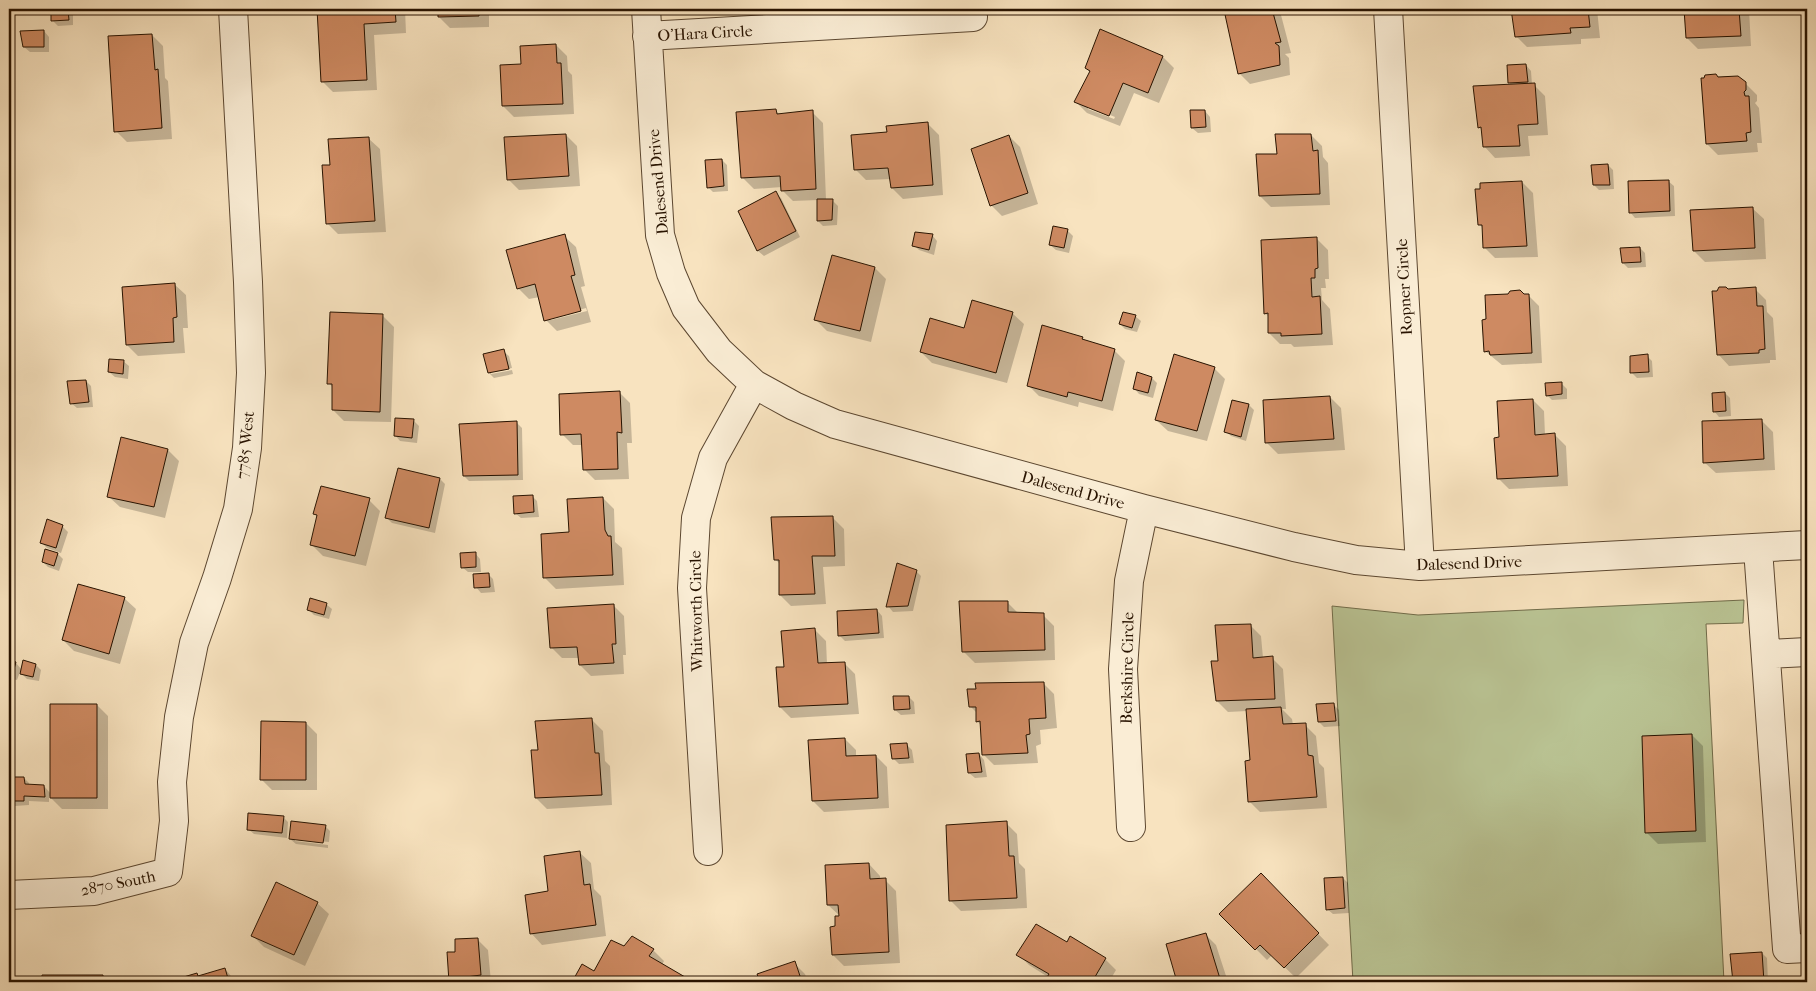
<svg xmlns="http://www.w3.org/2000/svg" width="1816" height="991" font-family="'IM FELL French Canon',serif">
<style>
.green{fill:#bac494;stroke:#716c4a}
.shadow{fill:#0003;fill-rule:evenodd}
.building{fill:#ce8a62;stroke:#281300}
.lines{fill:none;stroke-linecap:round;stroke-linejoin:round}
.minor-casing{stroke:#5c4730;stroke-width:30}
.minor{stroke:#faedd5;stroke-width:28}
.labels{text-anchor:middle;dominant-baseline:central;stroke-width:4;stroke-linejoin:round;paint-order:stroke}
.street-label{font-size:16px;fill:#281300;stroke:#faedd5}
</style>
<rect width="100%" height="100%" fill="#f8e3bf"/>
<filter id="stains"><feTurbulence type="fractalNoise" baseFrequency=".004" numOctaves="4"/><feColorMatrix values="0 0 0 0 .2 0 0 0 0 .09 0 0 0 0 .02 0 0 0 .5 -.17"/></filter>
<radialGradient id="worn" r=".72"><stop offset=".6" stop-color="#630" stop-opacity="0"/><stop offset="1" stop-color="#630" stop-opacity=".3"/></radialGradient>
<!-- green -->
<path class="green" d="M1744 600 1743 623 1706 624 1724 982H1353L1332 606 1418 615Z"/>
<!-- shadow -->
<path class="shadow" d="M52 9H73V25L58 26 53 21Z
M318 9H405L406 33 374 35 377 90 333 92 322 81Z
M439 9H489V27L450 28 439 17Z
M526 9H564L529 12Z
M1237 9H1275L1281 15 1291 53 1285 54 1289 58 1290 75 1250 84 1239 73 1226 11Z
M1513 9H1597L1600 38 1581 39V44L1527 47 1516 36Z
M1685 9H1749L1751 46 1698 49 1687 38Z
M44 31 49 37V52H30L24 47Z
M152 35 163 46 165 78 168 81 172 139 127 142 116 131Z
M556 45 567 56 568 71 572 75 574 114 514 117 503 106 523 65Z
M1163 57 1174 68 1159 103 1134 93 1120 126 1087 113 1076 102 1091 73 1086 68ZM1088 106 1115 117 1114 119 1088 109Z
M1526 65 1531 71 1532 85H1534L1545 96 1548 135 1528 136 1530 156 1495 158 1484 146 1483 131 1479 127 1512 86 1509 82Z
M1719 79 1745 83 1757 95V101L1755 103 1759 108 1762 143H1757L1758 152 1718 155 1707 144Z
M775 110 780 115 812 112 823 123 826 200H832L838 206 837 225 823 226 818 221V200L793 201 782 190V187L754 189 743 178Z
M1205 111 1210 117 1211 132 1198 133 1192 128Z
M928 124 939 135 943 195 903 199 892 188 891 179 866 180 855 169 888 133Z
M566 135 577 146 580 186 519 190 508 179Z
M1311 135 1322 146 1323 157 1328 163 1330 205 1271 207 1260 196 1278 155Z
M1009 136 1020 147 1038 204 1002 216 991 205Z
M368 138 380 149 386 232 338 234 327 223 331 166Z
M722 160 727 165 728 191 713 192 708 187Z
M1608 165 1613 170 1614 189 1599 190 1594 185Z
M1668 181 1674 186 1675 216 1635 218 1630 212Z
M1522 182 1533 193 1538 257 1495 258 1484 247 1483 228 1479 224Z
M775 193 781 198 800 237 764 256 758 251 739 211Z
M1752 208 1764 219 1766 259 1705 262 1694 251Z
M1067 230 1073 236 1069 253 1056 250 1050 245Z
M932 235 937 241 934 255 919 250 914 245Z
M564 236 576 247 585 286 581 287 591 322 557 331 546 320 540 297 529 299 518 288ZM586 308 587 311 551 320V318Z
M1317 239 1328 250 1329 279H1325L1326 288H1321L1322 300 1330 309 1333 345 1294 347 1291 344H1280L1269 333V317L1265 313Z
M1640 248 1645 253 1646 267 1628 268 1623 263Z
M875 268 886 279 871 342 827 331 816 320Z
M9 281 10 307H9Z
M174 284 186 295 188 328H183L185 353 138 356 127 345Z
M1755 289 1766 300 1767 312 1773 318 1776 360H1770V363L1729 366 1718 354 1728 291Z
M1523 295H1528L1539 306 1542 363 1502 365 1485 351Z
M1012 313 1024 324 1007 383 932 363 921 352 965 329Z
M383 316 394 327 391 422 344 421 333 410V388L329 383Z
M1135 316 1141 321 1137 332 1125 329 1120 324Z
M1082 338 1086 342 1114 350 1125 361 1113 411 1079 402 1078 407 1039 396 1028 385Z
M503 351 509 356 512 368 491 372V374L512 370 513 374 494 378 489 373Z
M1647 356 1652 361 1653 377 1637 378 1632 373Z
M123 361 129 366 128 379 115 377 109 372Z
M1214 368 1225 379 1207 441 1168 431 1156 420Z
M9 376 14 382 13 439H9Z
M1152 378 1157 383 1153 398 1139 394 1134 388Z
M86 381 91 386 93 407 77 408 71 403Z
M1561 383 1567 389V399L1552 400 1547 395Z
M619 392 630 403 632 443H627L629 479 595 480 584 469 583 445H573L562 434Z
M1725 393 1730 398 1731 416 1719 417 1714 411Z
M1330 397 1341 408 1345 450 1278 454 1267 443Z
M1533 400 1544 411 1545 435H1555L1566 446 1568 486 1509 489 1498 478 1501 439Z
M1249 405 1254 410 1246 441 1231 436 1226 431Z
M413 420 419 426 417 443 400 441 395 435Z
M1762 421 1773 432 1775 470 1716 473 1704 462Z
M517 423 522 428 523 480 469 481 464 476Z
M168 450 179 461 165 518 120 507 108 496Z
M399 470 440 479 445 484 435 533 392 523 387 518Z
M532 496 537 501 539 517 521 518 515 513Z
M603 498 614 509 615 542 622 548 624 585 556 589 545 578 570 533Z
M369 500 380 511 366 566 323 556 312 545 318 517 315 514Z
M833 518 844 529 845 566 823 567 826 604 791 606 780 595V564L775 559Z
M62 526 68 532 61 553 47 548 41 542Z
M475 553 480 559 481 572H468L462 567Z
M58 554 63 559 59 571 48 567 43 562Z
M916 571 921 576 913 611 893 612 888 606Z
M488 574 493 579 495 592 481 593 476 587Z
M124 598 136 609 120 664 74 651 63 640Z
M1007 602 1019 614 1043 615 1054 626 1055 660 975 663 964 652Z
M326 604 332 609 329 619 314 615 309 610Z
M613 605 624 616 626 655H623L624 674 591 676 580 665 579 658H562L551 647Z
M877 610 882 616 884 638 845 641 840 636Z
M1250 625 1261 636 1263 658H1272L1283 669 1286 709H1282L1292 719 1293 725H1305L1316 736 1319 763 1324 768 1327 808 1260 812 1249 801 1251 761 1247 711 1228 712 1217 701 1219 662Z
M815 630 826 641 827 664 844 663 855 674 859 714 791 718 780 707 785 668Z
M9 662 16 663 22 670 36 665 41 670 39 681 27 679 20 672 17 680 9 678Z
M1043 683 1054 694 1057 728 1040 730 1041 744 1036 746 1038 763 994 765 983 754 981 725 977 721V713L970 706Z
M909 697 914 702 915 714 901 715 895 710Z
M97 705 108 716V809H62L49 796V802L29 801V805L15 806 10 800 9 778H24L29 783V786H44L51 794Z
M1334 705 1339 710 1340 726 1324 727 1319 722Z
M592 720 603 731 605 761 610 766 612 805 547 809 536 798 539 752Z
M306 723 317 734V790H272L261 779Z
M1692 735 1703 746 1706 842 1658 844 1647 833Z
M845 739 856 750V757L876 756 887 767 889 808 824 812 813 801Z
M906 744 912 750 914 763 899 764 893 758Z
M979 754 984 760 987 777 975 778 969 773Z
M283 817 288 822 287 838 254 834 248 829Z
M1006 823 1017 834 1019 863 1025 869 1027 908 961 911 950 900Z
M325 826 330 831 329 842 295 839V841L328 845V848L296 844 290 839Z
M579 852 591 863 594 889 601 896 606 936 542 945 531 933 550 892Z
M869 864 880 876V880H885L896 891 900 963 844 966 833 955 841 917 828 905Z
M1261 875 1329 945 1296 978 1272 955 1267 960 1221 914Z
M1343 878 1348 883 1349 913 1333 914 1327 909Z
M317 903 329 914 305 966 264 947 253 936Z
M1205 934 1216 945 1228 982H1179L1167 945Z
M632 938 653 950 664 961 662 965 688 982H573L582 966 594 972 625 948Z
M477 939 488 950 491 982H450L448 953H456Z
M1067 943 1105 959 1116 970 1109 982H1045L1048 977 1029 965 1018 954Z
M1762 953 1767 958 1768 982H1734L1732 955Z
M794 963 805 974 808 982H762L759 975Z
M225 969 236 982H171L197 974 199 977Z
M44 976H102L108 982H122H43Z"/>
<!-- building -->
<path class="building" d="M51 9H68L69 20 51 21Z
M317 9H395L396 22 364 24 367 80 321 82Z
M438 9H479V16L438 17Z
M1231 9H1272L1281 42 1275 43 1279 46 1280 65 1238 74 1224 10Z
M1511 9H1588L1590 27 1570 28 1571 33 1515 37Z
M1684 9H1739L1741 36 1686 38Z
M1100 29 1163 56 1148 93 1123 83 1109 116 1074 102 1090 71 1085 68Z
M44 30V47H23L20 31Z
M152 34 155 70 158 69 162 128 114 132 108 36Z
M556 44 557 63H561L563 104 502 106 500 65 521 64 520 46Z
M1526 64 1528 82 1508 83 1507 65Z
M1716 74 1718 77 1738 76 1746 82V90L1744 92 1745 96H1749L1751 132 1746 133 1747 141 1706 144 1701 78H1704L1705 75Z
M1535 83 1538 124 1518 125 1520 146 1483 147 1481 127 1478 128 1473 86Z
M776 109 777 114 813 110 816 189 781 191 780 176 741 178 736 112Z
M1190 110H1205L1206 127 1191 128Z
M928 122 933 185 891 188 888 168 854 170 851 135 887 132 886 126Z
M566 134 569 176 507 180 504 137Z
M1275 134H1311L1313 151 1318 150 1320 194 1259 196 1256 154H1277Z
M1009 135 1028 193 990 206 971 149Z
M369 137 375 221 326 224 322 165H330L328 139Z
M722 159 724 186 707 188 705 160Z
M1608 164 1610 185H1593L1591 165Z
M1669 180 1670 211 1629 213 1628 181Z
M1522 181 1527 246 1483 248 1482 225H1478L1475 189H1480V183Z
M776 191 796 231 757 251 738 211Z
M817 199H833L832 220 817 221Z
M1753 207 1755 248 1693 251 1690 210Z
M1053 226 1068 229 1064 248 1049 245Z
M915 232 933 234 929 250 912 246Z
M565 234 575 275 571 276 581 311 544 321 535 284 517 289 506 250Z
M1317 237 1318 268 1315 269V278H1311L1312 297 1320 296 1322 334 1281 336V333H1268V313L1264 314 1261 240Z
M1640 247 1641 262 1622 263 1620 248Z
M832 255 875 267 860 331 814 320Z
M175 283 177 317 173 318 174 342 126 345 122 287Z
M1719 287H1726L1728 289 1756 287 1757 306H1763L1765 349 1759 350V353L1717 355 1712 291H1717Z
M1520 290 1524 294H1529L1532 353 1490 355 1489 351 1484 352 1482 320 1486 319 1485 295 1508 294 1510 291Z
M972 300 1013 312 996 373 920 352 930 318 964 328Z
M330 312 383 314 380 412 332 410V384H327Z
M1123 312 1136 315 1132 328 1119 324Z
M1042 325 1083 337 1082 339 1115 349 1102 401 1068 392 1067 397 1027 386Z
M504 349 509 369 488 373 483 354Z
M1174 354 1215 367 1197 431 1155 420Z
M1648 354 1649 372 1630 373V356Z
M109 359 124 360 123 374 108 372Z
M1137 372 1152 377 1148 393 1133 389Z
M86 380 89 402 70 404 67 381Z
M1562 382V394L1546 396 1545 383Z
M620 391 622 433 617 432 618 469 583 470 581 434 560 435 559 394Z
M1725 392 1726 411 1713 412 1712 393Z
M1330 396 1334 439 1265 443 1263 400Z
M1533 399 1535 435 1555 433 1558 476 1497 479 1494 438 1499 437 1497 401Z
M1232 400 1249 404 1241 437 1224 432Z
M395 418 414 419 412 438 394 436Z
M1762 419 1764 459 1703 463 1702 421Z
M517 421 518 475 463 476 459 424Z
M121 437 168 449 154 507 107 497Z
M398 468 440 478 429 528 385 518Z
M321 486 370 498 355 556 310 545 317 515 313 514Z
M533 495 534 512 514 514 513 496Z
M603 497 605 530 608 536H611L613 575 543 578 541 534 569 532 567 499Z
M833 516 835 556H812L815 594 779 595V560H774L771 517Z
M47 519 63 525 56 548 40 543Z
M45 549 58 553 54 566 42 562Z
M476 552V567L461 568 460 553Z
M897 563 917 570 908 606 886 607Z
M489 573 490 587 474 588 473 574Z
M78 584 125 597 109 654 62 640Z
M310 598 327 603 324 615 307 610Z
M959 601H1008V612L1044 613 1045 650 962 652Z
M614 604 616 644H612L614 663 579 665 577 647 550 648 547 608Z
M877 609 879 633 838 636 837 611Z
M1251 624 1253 658 1273 656 1275 699 1216 701 1211 661H1218L1215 625Z
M815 628 818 663 845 662 848 704 779 707 776 667H784L781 631Z
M9 660 16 662 12 676 9 675Z
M23 660 36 664 33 677 20 674Z
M1044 682 1046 718 1029 719 1030 734 1026 735 1028 753 982 755 980 721 976 722V707H969L967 689H976L975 683Z
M893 696H909L910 709 894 710Z
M1334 703 1336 721 1318 722 1316 704Z
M50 704H97V798H50Z
M1281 707 1283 724 1306 723 1308 755 1313 756 1317 797 1248 802 1245 761 1250 760 1246 709Z
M592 718 595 753H599L602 795 535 798 531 750H538L535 721Z
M261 721 306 722V780H260Z
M1692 734 1696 831 1645 833 1642 736Z
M845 738 846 756 876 755 878 798 812 801 808 740Z
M907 743 909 758 892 759 890 744Z
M979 753 982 772 968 773 966 754Z
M9 777H24L25 784 44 785 45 797 24 796V801H9Z
M248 813 284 816 282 833 247 830Z
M291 821 326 825 323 843 289 839Z
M1007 821 1009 856H1014L1017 898 949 901 946 825Z
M580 851 584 885 590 884 596 925 530 934 525 895 548 891 544 856Z
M869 863 870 879 886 878 889 952 832 955 830 927 835 926V916H839L838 905H827L825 865Z
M1261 873 1319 933 1284 968 1260 945 1255 950 1219 914Z
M1343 877 1345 908 1326 910 1324 878Z
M276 882 318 902 294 955 251 936Z
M1036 924 1067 942 1070 936 1106 958 1092 982H1044L1049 974 1016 955Z
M1206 933 1221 982H1177L1166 944Z
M632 936 654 949 649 956 685 977 682 982H572L582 964 594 971 611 940 624 946Z
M478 938 481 975 466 977 467 982H449L447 952H455V939Z
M1762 952 1764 982H1733L1730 954Z
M795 961 802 982H760L757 974Z
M225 968 229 982H167L197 973 198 976Z
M42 975H103V981H122V982H42Z
M745 977 747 982H731Z"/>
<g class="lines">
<defs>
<path id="minor" d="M646 9 660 235 671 273 686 308 719 351 754 384 794 406 835 424 1144 509 1294 547 1356 560 1420 566 1807 545
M1388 9 1420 566
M647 36 973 17
M1758 549 1787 949 1807 948
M1766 654 1807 652
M1131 827 1123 669 1129 581 1144 509
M708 851 692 588 696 518 713 458 754 384
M9 895 94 891 168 872 174 821 172 782 179 717 194 643 217 578 238 509 247 448 251 373 248 282 233 9"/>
</defs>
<!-- minor casing -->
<use href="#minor" class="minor-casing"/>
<!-- minor -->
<use href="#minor" class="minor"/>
</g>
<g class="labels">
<!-- street labels -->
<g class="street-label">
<text transform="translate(705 33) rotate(-3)">O'Hara Circle</text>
<text transform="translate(658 182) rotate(-95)">Dalesend Drive</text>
<text transform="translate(1404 287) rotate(-93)">Ropner Circle</text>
<text transform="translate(245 445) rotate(-84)">7785 West</text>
<text transform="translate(1073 490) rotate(15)">Dalesend Drive</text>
<text transform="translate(1469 563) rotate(-2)">Dalesend Drive</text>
<text transform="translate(696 611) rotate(-91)">Whitworth Circle</text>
<text transform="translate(1127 668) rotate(-89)">Berkshire Circle</text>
<text transform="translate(118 883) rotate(-11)">2870 South</text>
</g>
</g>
<!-- margin -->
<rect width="1816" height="991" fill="none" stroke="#f8e3bf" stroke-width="30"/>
<rect x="10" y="10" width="1796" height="971" fill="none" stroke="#281300" stroke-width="2.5"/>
<rect x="15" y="15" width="1786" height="961" fill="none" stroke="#281300"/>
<rect width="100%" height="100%" filter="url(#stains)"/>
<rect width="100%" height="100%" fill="url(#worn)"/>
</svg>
